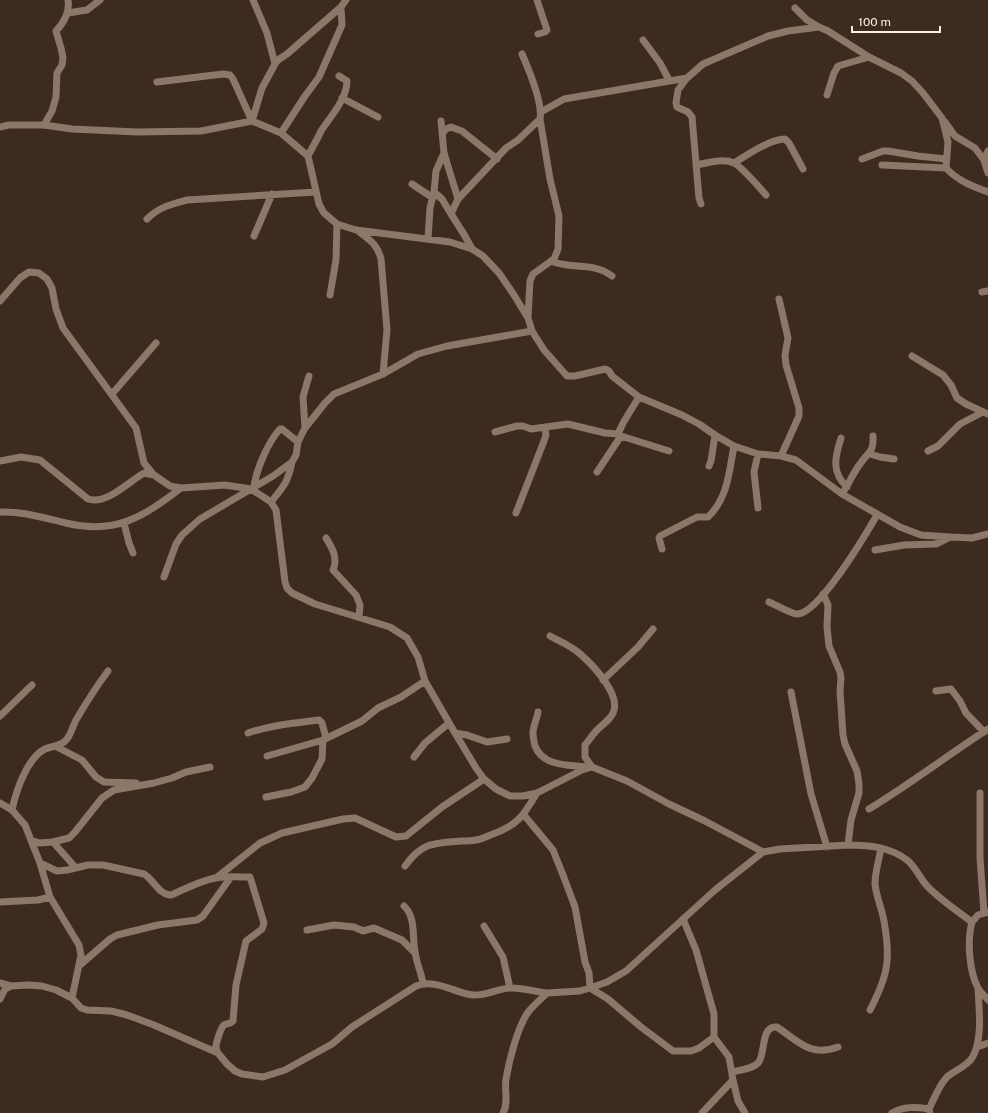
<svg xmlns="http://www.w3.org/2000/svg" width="988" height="1113" font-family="'Public Sans',sans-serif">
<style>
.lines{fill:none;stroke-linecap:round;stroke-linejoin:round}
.minor{stroke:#8c7769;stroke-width:7}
</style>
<rect width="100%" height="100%" fill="#3c2b1e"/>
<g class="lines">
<!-- minor -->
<path class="minor" d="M537 0 547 30 545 32 538 34
M795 8 807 20 819 27
M68 13 87 10 100 0
M643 40 660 63 669 80
M522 54C529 70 543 103 540 119L550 179 559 216 558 249 554 259 533 274 530 281 528 318
M275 64 278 60 287 54 341 7 346 0
M157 82 223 74 230 75 233 79 252 121
M827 95 834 73 838 66 869 57
M342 98 378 117
M541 112 564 99 687 78
M252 121 262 88 275 64 267 33 253 0
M441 121 444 153 458 199 451 214 465 236 472 249
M945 122 955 136 975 148 984 160 988 173
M44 125 52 111 56 97 57 73 62 65 63 58 61 48 56 31C64 23 70 11 68 0
M0 127 9 125H44L72 129 137 132 201 131 252 121 281 133 308 156 319 204 324 213 337 224 356 230 450 242 472 249 483 256 499 273 514 295 528 318 532 331 544 350 567 376H575L605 369 609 371 612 376 639 397 682 415 699 424 715 435 734 446 758 454 781 456 796 460 842 494 900 527 921 535 950 537 972 538 988 534
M281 133 305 96 319 77 342 25 341 7
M443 133 446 129 451 127 462 131 497 159
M308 156C312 148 317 140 321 131 330 117 347 99 347 81L339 76
M862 159 883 151H888L918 156 946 159
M984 160 988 151
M734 163C747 155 770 139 785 139L789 143 803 169
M696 165C707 163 723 158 734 163 743 168 759 187 766 195
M882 165 946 168
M412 184 433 198
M434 192 442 199 451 214
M458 199 506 148 518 140 540 119
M701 204 699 198 692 117 688 112 677 107 676 103 678 90 687 78 703 64 768 36 788 31 819 27 828 31 869 57 901 73 912 81 923 93 942 118 948 142 946 168C958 181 972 186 988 192
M147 219C159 207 172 204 187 200L316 192
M357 230C369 240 377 243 381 259L387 330 383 374
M254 236 272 194
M428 239 430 208 434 192 436 171 444 153
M551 261C572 270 592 261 612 276
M982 292 988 291
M330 295 336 260 337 224
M779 299 788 338 785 355 786 365 799 408V416L781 456
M0 301 20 278 29 272 39 273 47 279 52 288 56 309 63 328 136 428 144 463 154 475
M912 356 943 375 951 385 957 398 966 404 988 414
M112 394 156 343
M639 397 623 423 618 434 621 436 669 451
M305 428 303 397 309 376
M495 432 517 426H523L531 429 568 424 605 433 618 434
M841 438C835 457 831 472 847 487
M928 451 938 446 960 424 983 412
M758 454 754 472 758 508
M870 454 880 457 894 459
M0 461 21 457 40 460 88 499C107 505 128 482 144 473L154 475 170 486 181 488 225 485 251 489 271 502 276 510 285 582 287 588 292 593 315 604 390 627 407 638 418 657 425 681 455 733 476 768 484 779 496 789 510 796H523L537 793 582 770 592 767 627 781 669 804 705 821 763 852
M709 466 711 461 715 435
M597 472 621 436
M254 487C256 470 268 442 280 429H282L298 442
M842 494C849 484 853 473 860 464 868 452 874 453 873 436
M271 502C284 486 288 482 292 462
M0 512C23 511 44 518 66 523 116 535 143 517 181 488
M516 513 544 441 546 435 545 428
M124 523 129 543 133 553
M326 538C333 549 338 559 333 570L356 595 360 605 359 617
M662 549 659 538 660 536 697 517H708C728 498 729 472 734 446
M875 550 904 545 936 544 950 537
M164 577 176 544 182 535 200 519 273 476 292 462 296 455 298 442 305 428 325 403 334 394 383 374 418 354 447 346 532 331
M823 594 828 605 827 627 829 646 840 672 841 678 840 691 843 735 845 744 857 771 859 784V793L851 820 848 845
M769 602C776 605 791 614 797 614 819 614 866 534 877 515
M550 636C559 641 571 646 579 653 592 664 622 695 613 713 610 720 603 724 598 729 593 734 589 740 585 745V757L592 767
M603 680 638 647 653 629
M936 691 951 689 960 701 966 713 984 732
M791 692 811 794 827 847
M538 712C537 719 533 726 533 733 533 737 534 742 535 746 543 767 570 765 588 767
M0 716 32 685
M248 733C271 725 295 723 319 720L322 723 326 738
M455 733 467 735 487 742 507 739
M55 746 82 760 96 777 104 782 136 783
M267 756 323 740 362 721 378 708 401 697 425 681
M414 757 425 743 449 723
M980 793V858L984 913
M266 797 291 792 305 787 312 778 322 759 323 740
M0 803 12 810 25 825 40 863 50 897 79 945 81 955 72 998
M869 809C910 784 948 755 988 729
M12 810C16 791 27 758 45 749 52 746 62 746 67 739 71 734 73 726 76 720 86 703 96 687 108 671
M524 815 553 850 563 875 575 907 585 962 589 973 590 988 608 999 641 1027 673 1051H691L699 1048 714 1037
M31 840 39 843 53 842 69 838 75 832 102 798 114 790 154 783 172 778 186 772 210 767
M53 842 75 867
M40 863 57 871 67 870 88 865H103L144 874C154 880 159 895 171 895 185 889 200 881 215 878 227 876 239 877 250 877L264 923 262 929 246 941 236 985 233 1021C230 1024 228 1023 224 1025 221 1027 216 1043 216 1047 216 1047 217 1052 218 1053
M405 866C422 842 434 843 461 841 466 841 471 841 476 840 482 839 488 836 493 834 519 824 523 816 537 793
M216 878 260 843 282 833 343 819 355 818 396 837 406 836 442 807 484 779
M0 902 38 900 50 897
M404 906C416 917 412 936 415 951 416 962 421 972 423 983
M683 919 696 950 714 1014V1037L729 1057 733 1080 738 1101 745 1113
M972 922C967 940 969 971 978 988 980 992 985 996 988 1000
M484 926 503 957 510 988
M307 930 334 925 354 927 363 931 374 928 402 940 415 953
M80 965 110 939 117 935 158 925 197 920 203 916 231 877
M0 983 11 986
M0 999 5 989 11 986 28 985 42 986 56 990 72 998 81 1008 87 1010 111 1011 127 1015 154 1025 218 1053 227 1064 235 1071 242 1074 263 1077 285 1070 332 1044 352 1027 416 986C432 979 451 990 467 994 482 998 495 989 510 988 520 987 536 992 547 993
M870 1010C888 975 891 960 884 921 882 909 876 896 875 884 875 872 879 860 881 848
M977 1047 988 1043
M732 1072C741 1070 752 1069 758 1063 766 1055 760 1025 777 1027 799 1042 810 1057 838 1047
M503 1113C509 1103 504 1090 506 1079 509 1061 518 1025 529 1011 534 1005 541 999 547 993L580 991 590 988 607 982 626 971 715 890 763 852 780 849 848 845C869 845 890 847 907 860 916 867 920 879 928 887 941 900 957 911 972 922L978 915 988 912
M702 1113 733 1080
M892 1113C904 1106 915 1107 929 1109
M930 1113 929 1109C934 1099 939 1085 947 1077 955 1070 966 1067 972 1058 983 1040 979 1009 978 989"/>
</g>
<!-- scale -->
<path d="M852 26v6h88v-6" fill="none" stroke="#fbefe7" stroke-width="2"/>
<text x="858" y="26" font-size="12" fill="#fbefe7" stroke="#3c2b1e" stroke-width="3" paint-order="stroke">100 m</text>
</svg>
